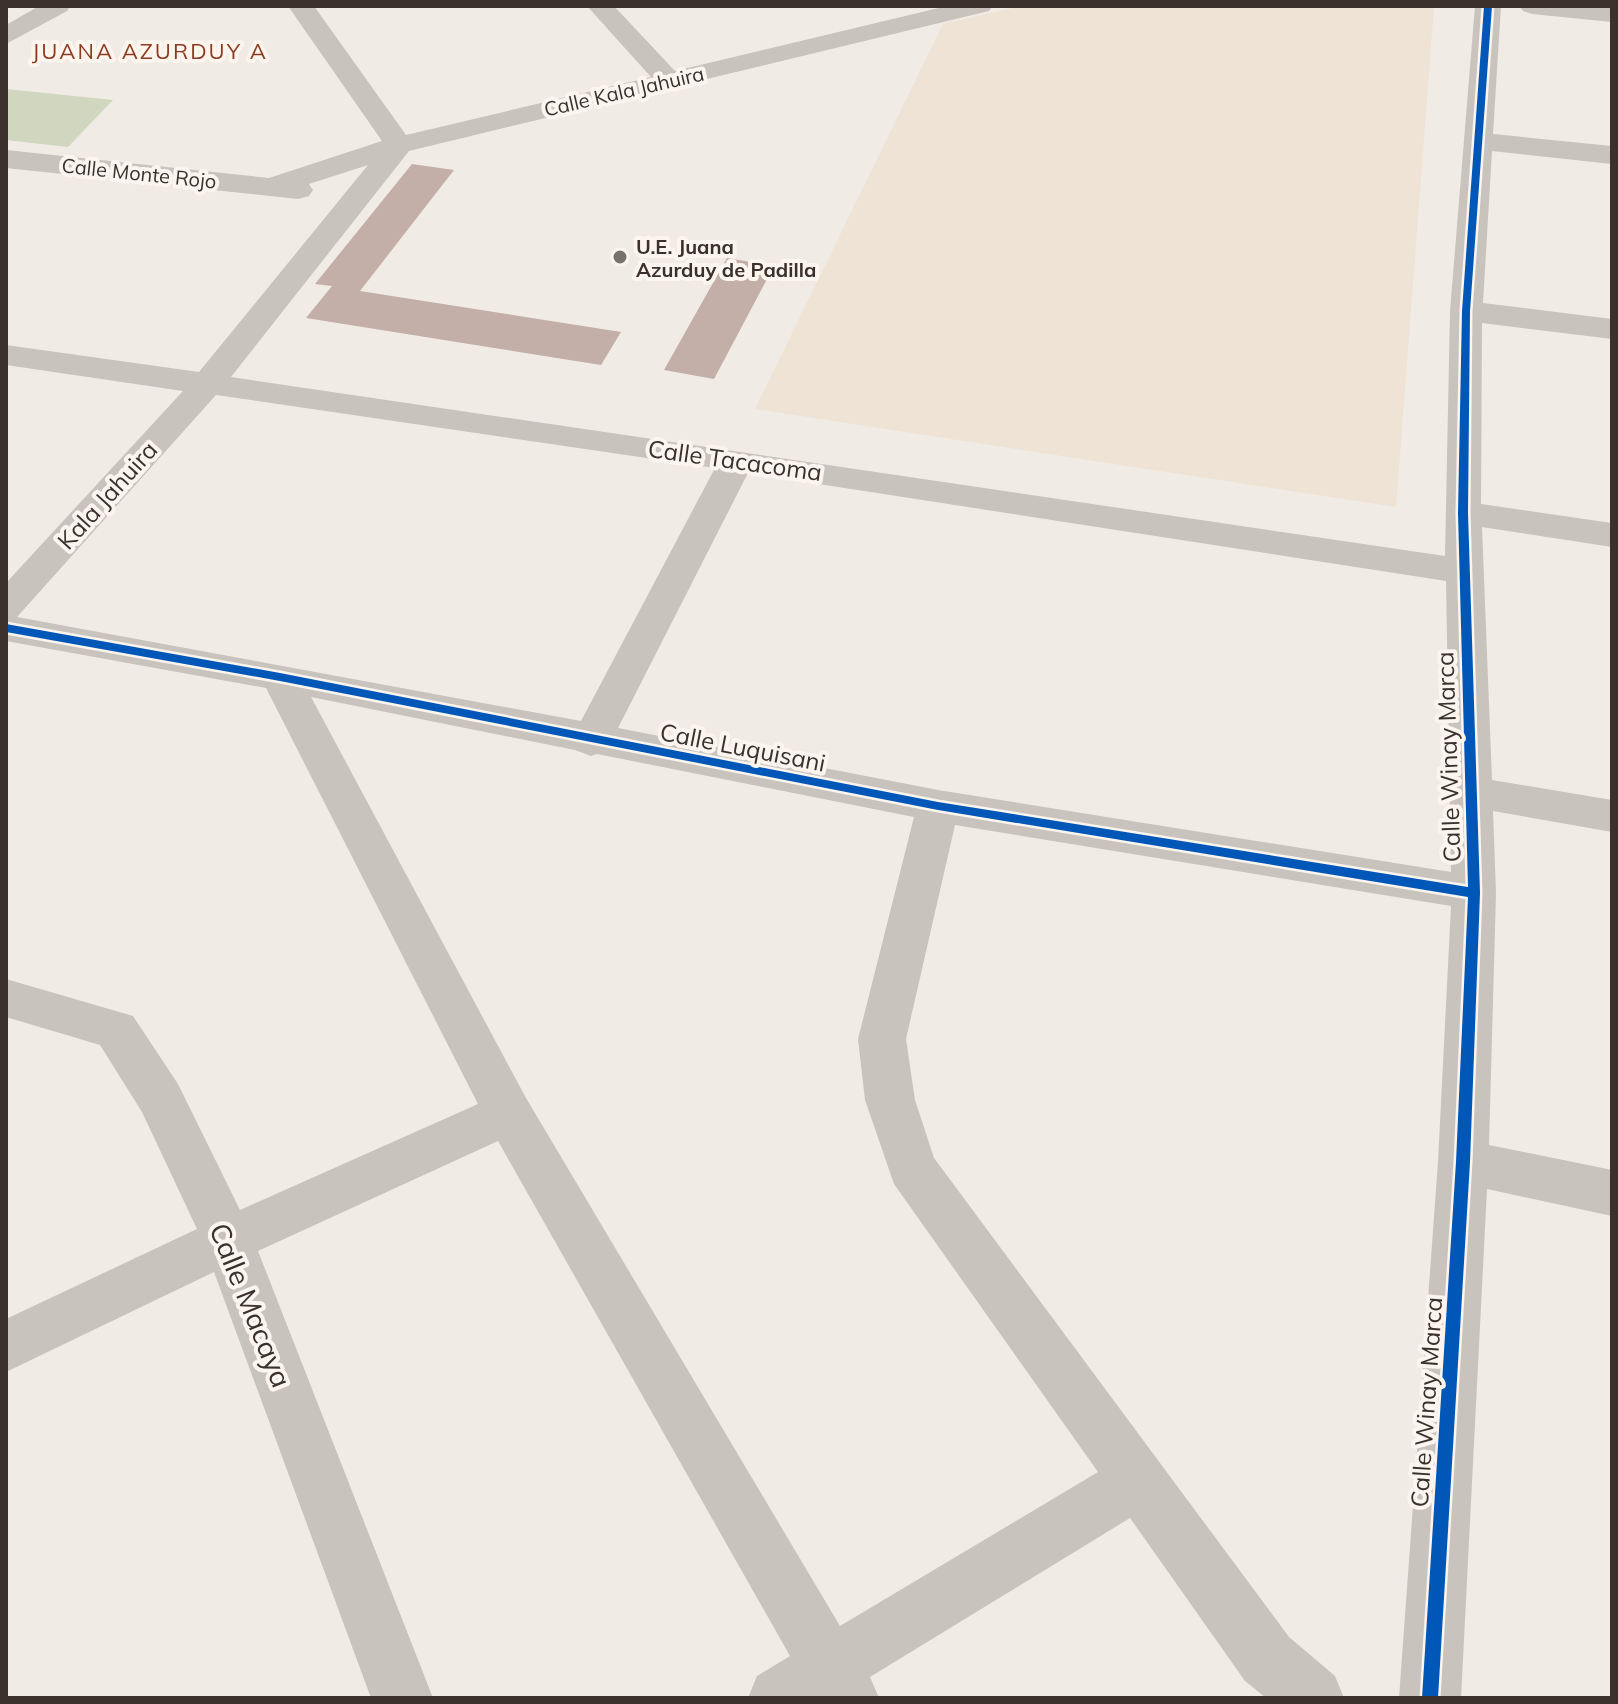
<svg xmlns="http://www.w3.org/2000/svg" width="1618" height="1704" font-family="Mulish,sans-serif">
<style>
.green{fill:#d1d6bf}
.plaza{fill:#eee3d5}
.building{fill:#c3afa7}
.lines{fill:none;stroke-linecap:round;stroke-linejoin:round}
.minor{fill:#c9c3be;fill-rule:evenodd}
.cycleway-casing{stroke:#fbf5ee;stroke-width:5}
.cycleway{fill:#0057b8;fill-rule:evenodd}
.poi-dot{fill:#7a716c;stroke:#fbf5ee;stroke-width:3}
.labels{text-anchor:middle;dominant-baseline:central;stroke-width:8;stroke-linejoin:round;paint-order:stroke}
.far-street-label{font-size:20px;fill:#3b302b;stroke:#fbf5ee}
.far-poi-label{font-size:20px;font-weight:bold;fill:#3b302b;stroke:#fbf5ee;text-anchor:start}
.far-neighbourhood-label{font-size:22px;letter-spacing:2px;fill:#8c3b22;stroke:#fbf5ee}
.street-label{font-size:24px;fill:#3b302b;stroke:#fbf5ee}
.near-street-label{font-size:28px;fill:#3b302b;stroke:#fbf5ee}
</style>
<rect width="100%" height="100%" fill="#f0ebe5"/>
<!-- green -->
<path class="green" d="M6 89 113 100 68 147 6 140Z"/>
<!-- plaza -->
<path class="plaza" d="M1021 6H1434L1396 507 755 409 943 24Z"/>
<!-- building -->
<path class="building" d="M412 164 454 170 360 291 621 332 601 365 306 318 332 286 315 284Z
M727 258 774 266 714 379 664 370Z"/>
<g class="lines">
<!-- minor -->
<path class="minor" d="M39 6H71L67 11 6 44V25Z
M288 6H314L406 135 651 77 587 6H614L675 71 947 6H993L989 11 409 151 231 377 1445 556 1450 311 1475 6H1501L1493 134 1612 146V164L1492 151 1483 303 1612 319V339L1482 323 1481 504 1612 523V547L1482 527 1492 780 1612 800V832L1493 811 1496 893 1489 1145 1612 1170V1216L1487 1189 1461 1698H1399L1438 1162 1451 906 955 825 906 1039 915 1100 934 1158 1289 1637 1335 1676 1344 1698H1266L1245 1681 1130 1518 870 1677 879 1698H748L757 1676 790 1656 498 1141 258 1251 433 1698H371L214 1272 6 1372V1319L197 1229 142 1112 100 1045 6 1017V979L133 1016 178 1084 240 1210 478 1104 266 688 6 641V583L183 391 6 365V345L199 372 368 165 309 184 313 190 309 196 298 199 6 168V150L269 178 382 141ZM216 395 715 468 581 721 17 617ZM748 473 1446 581 1451 872 938 790 618 728ZM311 697 575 750 591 756 597 754 914 817 858 1039 865 1100 894 1184 1098 1472 840 1626 526 1098Z
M1519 6H1612V22L1532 14 1523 11Z"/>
<defs>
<path id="cycleway" d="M1484 6H1492L1470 311 1468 513 1480 893 1470 1162 1438 1698H1422L1456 1162 1468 897 938 810 280 681 6 632V624L280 673 938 802 1468 887 1458 513 1462 311Z"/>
</defs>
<!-- cycleway casing -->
<use href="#cycleway" class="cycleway-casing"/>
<!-- cycleway -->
<use href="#cycleway" class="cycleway"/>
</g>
<!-- markers -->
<circle class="poi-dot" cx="620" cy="257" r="8"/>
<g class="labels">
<!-- far-street labels -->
<g class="far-street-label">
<text transform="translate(624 91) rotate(-13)">Calle Kala Jahuira</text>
<text transform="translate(139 173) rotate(6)">Calle Monte Rojo</text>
</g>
<!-- far-poi labels -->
<g class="far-poi-label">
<text x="636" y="246">U.E. Juana<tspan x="636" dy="23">Azurduy de Padilla</tspan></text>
</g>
<!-- far-neighbourhood labels -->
<g class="far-neighbourhood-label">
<text x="150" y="51">JUANA AZURDUY A</text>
</g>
<!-- street labels -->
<g class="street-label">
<text transform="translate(735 460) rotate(8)">Calle Tacacoma</text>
<text transform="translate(107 495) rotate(-48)">Kala Jahuira</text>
<text transform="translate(743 747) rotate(11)">Calle Luquisani</text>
<text transform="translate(1448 757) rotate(-92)">Calle Winay Marca</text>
<text transform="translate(1426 1402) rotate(-86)">Calle Winay Marca</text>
</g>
<!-- near-street labels -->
<g class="near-street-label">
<text transform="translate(251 1305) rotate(68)">Calle Macaya</text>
</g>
</g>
<!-- border -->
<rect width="1618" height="1704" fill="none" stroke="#3b302b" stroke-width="16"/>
</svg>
